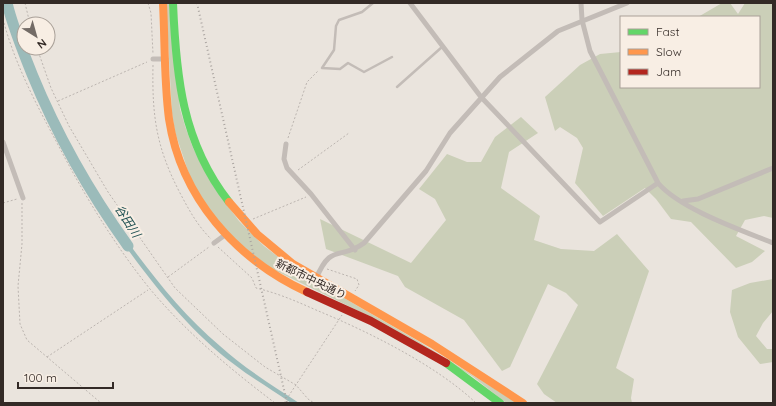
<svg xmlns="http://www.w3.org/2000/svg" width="776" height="406" font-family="Quicksand,'Noto Sans JP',sans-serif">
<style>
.green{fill:#cbcfb8}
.water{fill:#9bbbba}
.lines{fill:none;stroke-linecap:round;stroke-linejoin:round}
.river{stroke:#9bbbba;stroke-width:11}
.path{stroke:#bcb5b0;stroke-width:1;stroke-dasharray:2 2;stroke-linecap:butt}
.lane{stroke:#c3bcb7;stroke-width:2.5}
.street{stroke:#c3bcb7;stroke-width:5}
.fast{stroke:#63d668;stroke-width:8}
.slow{stroke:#ff974d;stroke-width:8}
.jam{stroke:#b3261e;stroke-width:8}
.rail{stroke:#aba5a1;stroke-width:2;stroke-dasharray:1 3;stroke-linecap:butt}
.labels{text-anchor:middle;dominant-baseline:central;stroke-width:4;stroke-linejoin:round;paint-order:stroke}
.street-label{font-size:11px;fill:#332a26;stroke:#f8eee4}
.water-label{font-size:12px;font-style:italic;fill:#1e5052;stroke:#f8eee4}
</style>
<rect width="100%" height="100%" fill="#eae4dd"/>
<!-- green -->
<path class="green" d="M166 3H169L180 109 185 126 193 148 213 186 239 221 264 246 294 269 418 341 517 403H506L472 376 369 316 270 268 235 240 217 220 199 195 190 177 175 132 172 113Z
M722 3H730L738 14 745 3H773V218L764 216 745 220 736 236 765 251 752 262 736 268 691 222 671 219 656 199 645 188 603 216 575 183 583 148 577 138 560 127 555 131 545 97 580 65 600 54 621 52V87H759V17H698Z
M521 117 538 133 509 152 501 188 540 216 534 240 561 249 594 251 617 234 649 271 616 368 634 379 631 398 632 403H557L544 394 537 384 578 305 566 293 548 284 510 367 502 371 464 320 405 287 398 276 326 249 320 219 411 263 446 220 435 199 419 189 447 154 467 162H481L495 137Z
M773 279V311L763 323 756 336 767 349H773V362L760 364 738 337 730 312 732 290 750 283Z"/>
<!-- water -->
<path class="water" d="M122 234C151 274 182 314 220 346 244 368 272 385 299 403H291C273 390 253 379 235 365 188 330 152 283 118 236Z"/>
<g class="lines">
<!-- river -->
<path class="river" d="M7 3C13 28 23 51 32 74 57 135 90 193 128 246"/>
<!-- path -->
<path class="path" d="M25 3 30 24
M148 3 151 13 153 54
M3 19C14 62 35 102 56 141 83 193 113 243 150 289 186 332 230 369 275 403
M37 48 51 88 69 126 108 192 175 288 223 334 265 367 296 385 308 399 314 403
M153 65C152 116 156 147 180 193 189 210 197 225 211 239
M58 101 147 62
M288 138 307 82 318 71
M298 170 349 133
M3 203 17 199
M22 203V244L18 286 20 324 27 340 101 403
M253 219 306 197
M218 247 252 278 256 288C277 293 296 301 316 310 367 331 436 365 476 403
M327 269 357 279 359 285 355 291
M168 277 209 247
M47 357 148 290
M284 403 342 315"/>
<!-- lane -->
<path class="lane" d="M373 3 362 12 339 20 336 26 334 50 322 68 340 69 348 63 364 72 392 57
M397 87 442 47"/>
<!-- street -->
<path class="street" d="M410 3 481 97 600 222 658 183C680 209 741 230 773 243
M581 3 582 20 590 51 658 183
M153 59H166
M3 142 23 198
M286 144 284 159 287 168 311 194 355 250
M683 201 698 199 773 168
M214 243 225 235
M316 279C331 242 340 261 364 243L426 171 450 133 500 77 558 31 627 3"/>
<!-- fast -->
<path class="fast" d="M173 3C176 76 182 142 229 202
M446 363 500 403"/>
<!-- slow -->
<path class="slow" d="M163 3C165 41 164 81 169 119 181 198 236 259 307 292
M229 202 257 234 293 264 432 344 523 403"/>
<!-- jam -->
<path class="jam" d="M307 292 371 321 446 363"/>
<!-- rail -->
<path class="rail" d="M197 3 287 403"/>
</g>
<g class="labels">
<!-- street labels -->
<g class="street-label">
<text transform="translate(311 279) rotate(26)">新都市中央通り</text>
</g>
<!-- water labels -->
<g class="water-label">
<text transform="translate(128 221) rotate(57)">谷田川</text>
</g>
</g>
<!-- border -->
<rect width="776" height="406" fill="none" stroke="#332a26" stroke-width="8"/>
<!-- legend -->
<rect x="620" y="16" width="140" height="72" fill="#f8eee4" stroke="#a9a098"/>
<rect x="628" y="29" width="20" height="6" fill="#63d668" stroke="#a9a098"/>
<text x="656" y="36" font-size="12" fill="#332a26">Fast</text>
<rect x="628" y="49" width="20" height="6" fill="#ff974d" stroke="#a9a098"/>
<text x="656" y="56" font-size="12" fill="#332a26">Slow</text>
<rect x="628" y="69" width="20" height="6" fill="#b3261e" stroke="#a9a098"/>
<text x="656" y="76" font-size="12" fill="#332a26">Jam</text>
<!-- north arrow -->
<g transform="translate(36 36) rotate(143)"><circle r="19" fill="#f8eee4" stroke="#a9a098"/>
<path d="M0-3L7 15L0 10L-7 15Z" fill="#736b66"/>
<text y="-6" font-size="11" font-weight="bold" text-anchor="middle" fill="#332a26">N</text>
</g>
<!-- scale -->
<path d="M18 382v6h95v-6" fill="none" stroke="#332a26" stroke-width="2"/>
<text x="24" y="382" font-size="12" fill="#332a26" stroke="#f8eee4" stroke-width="3" paint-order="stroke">100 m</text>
</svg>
